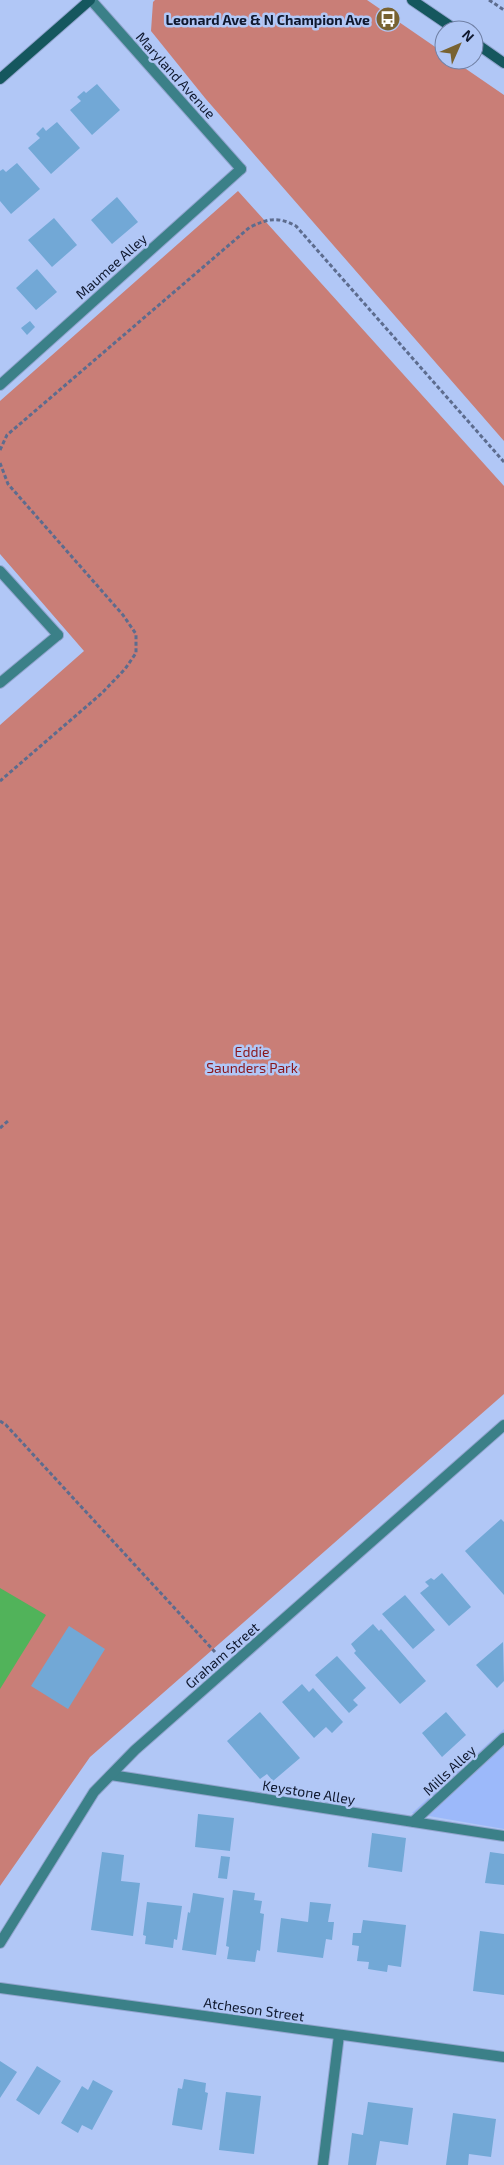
<svg xmlns="http://www.w3.org/2000/svg" width="504" height="2165" font-family="'Exo 2',sans-serif">
<style>
.built{fill:#9cb9fa}
.green{fill:#c97e77}
.water{fill:#51b35a}
.building{fill:#72a8d6}
.lines{fill:none;stroke-linecap:round;stroke-linejoin:round}
.lane-casing{stroke:#91a4ce;stroke-width:12}
.street-casing{stroke:#91a4ce;stroke-width:12}
.secondary-casing{stroke:#91a4ce;stroke-width:12}
.path{stroke:#5d6c8e;stroke-width:3;stroke-dasharray:4 2.5;stroke-linecap:butt}
.lane{stroke:#3b8088;stroke-width:10}
.street{stroke:#3b8088;stroke-width:10}
.secondary{stroke:#15575e;stroke-width:10}
.labels{text-anchor:middle;dominant-baseline:central;stroke-width:5;stroke-linejoin:round;paint-order:stroke}
.poi-label{font-size:14px;font-weight:bold;fill:#10192f;stroke:#b1c7f6;text-anchor:end}
.street-label{font-size:14px;fill:#10192f;stroke:#b1c7f6}
.park-label{font-size:14px;fill:#89161a;stroke:#b1c7f6}
</style>
<rect width="100%" height="100%" fill="#b1c7f6"/>
<!-- built -->
<path class="built" d="M504 1729V1829L412 1813Z"/>
<!-- green -->
<path class="green" d="M155 0H367L444 53V60H453L504 95V441L205 98 151 31 153 2Z
M238 191 504 486V1394L90 1757 0 1886V725L84 651 0 554V401Z"/>
<!-- water -->
<path class="water" d="M0 1588 46 1615 0 1689Z"/>
<!-- building -->
<path class="building" d="M97 84 120 110 92 135 70 110 81 101 77 97 84 91 86 93Z
M57 122 80 148 51 174 28 148 40 138 36 134 43 127 46 131Z
M17 163 40 189 11 214 0 201V171L3 169 6 172Z
M117 197 138 222 112 244 91 220Z
M54 218 77 245 52 267 28 240Z
M37 269 57 292 36 310 16 288Z
M30 321 35 327 27 335 21 328Z
M501 1519 504 1522V1595L465 1551Z
M442 1573 471 1607 449 1626 420 1593 429 1586 425 1582 431 1578 434 1580Z
M405 1595 435 1630 413 1649 382 1614Z
M373 1624 379 1631 381 1629 426 1681 400 1704 354 1653 356 1651 351 1644Z
M69 1626 105 1649 68 1709 31 1686Z
M503 1642 504 1681 497 1688 476 1665Z
M337 1656 366 1688 353 1700 358 1705 349 1713 315 1675Z
M302 1684 309 1692 313 1688 343 1722 332 1733 326 1727 314 1738 282 1702Z
M260 1712 300 1758 273 1781 267 1774 260 1779 227 1741Z
M446 1712 466 1735 442 1757 422 1733Z
M198 1814 234 1818 230 1851 195 1847Z
M372 1833 406 1838 402 1872 368 1867Z
M102 1852 124 1855 121 1881 140 1883 133 1936 91 1930Z
M490 1852 504 1854V1885L485 1883Z
M221 1856 230 1857 227 1879 218 1878Z
M233 1890 255 1893 254 1900 262 1901 260 1913 264 1914 260 1951 257 1950 255 1962 227 1959 229 1947 226 1946Z
M193 1893 224 1898 216 1955 182 1950 188 1912 190 1913Z
M147 1902 182 1906 177 1940 174 1939 173 1948 145 1944 146 1936 143 1935Z
M310 1902 331 1904 328 1922H334L332 1940 326 1939 323 1958 277 1952 281 1918 308 1922Z
M363 1920 406 1925 401 1967 388 1965 387 1972 368 1969 369 1962 357 1961 359 1946 352 1945 353 1933H361Z
M480 1931 504 1934V1995L473 1991Z
M0 2061 17 2072 0 2098Z
M37 2066 61 2081 39 2115 16 2100Z
M184 2079 206 2083 205 2092 208 2093 202 2130 172 2125 178 2088 182 2089Z
M93 2080 113 2091 92 2130 82 2125 78 2133 61 2123 82 2086 88 2090Z
M226 2092 261 2096 254 2154 219 2150Z
M368 2102 413 2108 408 2145 380 2141 376 2165H348L352 2133 363 2135Z
M453 2113 496 2119 491 2157 469 2154 468 2165H446Z"/>
<g class="lines">
<defs>
<path id="lane" d="M0 385 241 169
M0 571 58 635
M111 1775 504 1836
M413 1822 504 1738
M323 2165 339 2035"/>
<path id="street" d="M91 0 241 169
M0 683 58 635
M0 1943 94 1792 135 1750 504 1425
M0 1988 504 2057"/>
<path id="secondary" d="M412 0 456 30
M474 42 504 63
M0 79 90 0"/>
</defs>
<!-- lane casing -->
<use href="#lane" class="lane-casing"/>
<!-- street casing -->
<use href="#street" class="street-casing"/>
<!-- secondary casing -->
<use href="#secondary" class="secondary-casing"/>
<!-- path -->
<path class="path" d="M489 0 504 10
M0 450 7 435 250 227C268 219 277 216 296 226L504 462
M0 463 8 484 123 615 136 634V653L125 669 102 693 0 781
M0 1128 8 1121
M0 1421 6 1425 215 1652"/>
<!-- lane -->
<use href="#lane" class="lane"/>
<!-- street -->
<use href="#street" class="street"/>
<!-- secondary -->
<use href="#secondary" class="secondary"/>
</g>
<!-- icons -->
<defs>
<symbol id="bus-disc" viewBox="-11 -11 22 22"><circle r="9.5" fill="#786231" stroke="#b1c7f6"/><path d="M-5-6H5V4H4V6H2V4H-2V6H-4V4H-5ZM-3.5-4V0h7V-4ZM-3.5 1.2v1.5H-2V1.2ZM2 1.2v1.5H3.5V1.2Z" fill="#fff"/></symbol>
</defs>
<g fill-rule="evenodd">
<use href="#bus-disc" x="374" y="5" width="28" height="28"/>
</g>
<g class="labels">
<!-- poi labels -->
<g class="poi-label">
<text x="370" y="19">Leonard Ave &amp; N Champion Ave</text>
</g>
<!-- street labels -->
<g class="street-label">
<text transform="translate(176 75) rotate(48)">Maryland Avenue</text>
<text transform="translate(111 266) rotate(-42)">Maumee Alley</text>
<text transform="translate(222 1655) rotate(-41)">Graham Street</text>
<text transform="translate(449 1770) rotate(-43)">Mills Alley</text>
<text transform="translate(309 1792) rotate(9)">Keystone Alley</text>
<text transform="translate(254 2009) rotate(8)">Atcheson Street</text>
</g>
<!-- park labels -->
<g class="park-label">
<text x="252" y="1051">Eddie<tspan x="252" dy="16">Saunders Park</tspan></text>
</g>
</g>
<!-- north arrow -->
<g transform="translate(459 45) rotate(45)"><circle r="24" fill="#b1c7f6" stroke="#7181a6"/>
<path d="M0-4L9 19L0 12L-9 19Z" fill="#786231"/>
<text y="-8" font-size="14" font-weight="bold" text-anchor="middle" fill="#10192f">N</text>
</g>
</svg>
